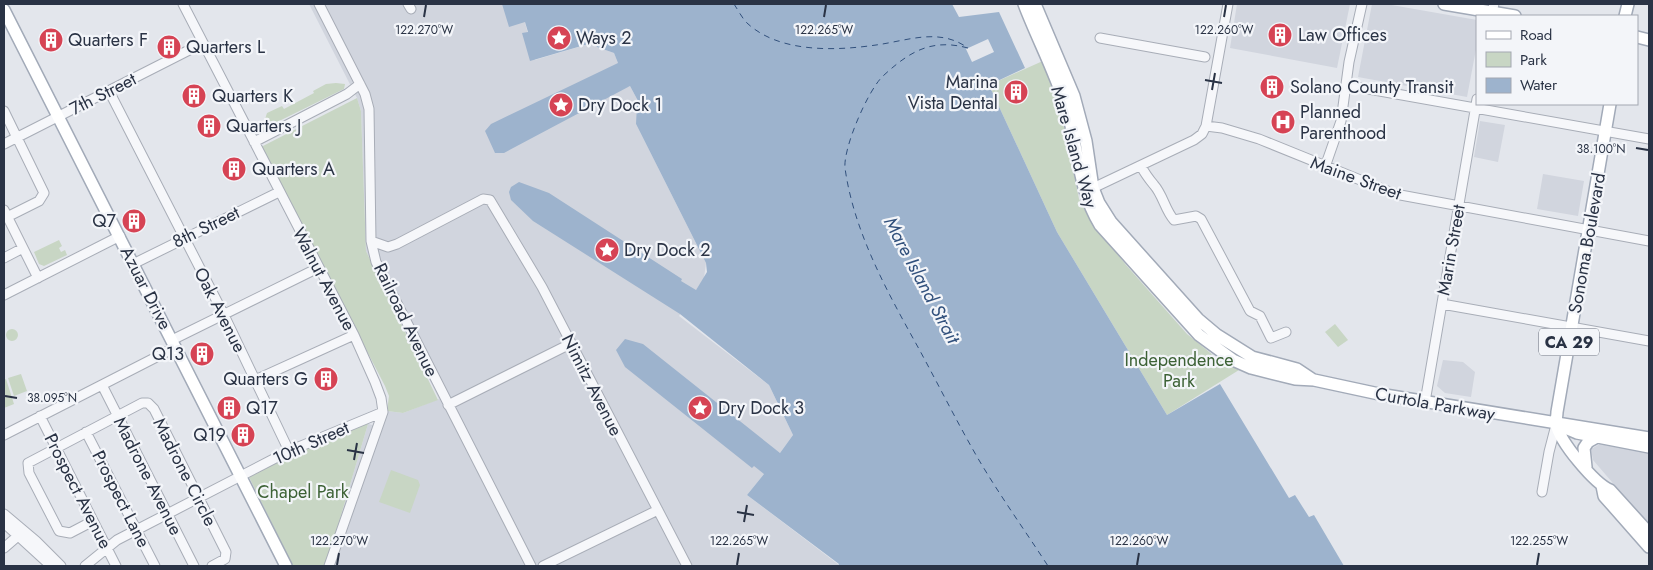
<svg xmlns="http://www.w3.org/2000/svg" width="1653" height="570" font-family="Jost,sans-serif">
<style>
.built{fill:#d1d5de}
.green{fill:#c8d6c4}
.water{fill:#9db3cd}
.pier{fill:#e3e6ec}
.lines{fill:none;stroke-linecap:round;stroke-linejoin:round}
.ferry{stroke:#31507c;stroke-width:1;stroke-dasharray:6 5;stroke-linecap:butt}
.minor-casing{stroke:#a8adb7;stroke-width:11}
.major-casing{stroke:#a2aab8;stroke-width:14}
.minor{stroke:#f6f7fa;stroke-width:9}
.major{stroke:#fff;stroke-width:11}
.ticks{fill:none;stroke:#2a3345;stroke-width:2}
.labels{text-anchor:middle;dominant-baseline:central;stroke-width:4.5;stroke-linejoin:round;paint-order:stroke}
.shield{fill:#f3f5f9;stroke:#666d7b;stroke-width:1}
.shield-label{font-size:16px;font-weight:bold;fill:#2a3345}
.poi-label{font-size:18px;fill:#2a3345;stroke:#f3f5f9;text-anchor:start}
.street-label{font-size:18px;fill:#2a3345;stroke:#f3f5f9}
.park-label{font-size:18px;fill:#3d6236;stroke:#f3f5f9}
.water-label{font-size:19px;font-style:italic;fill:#31507c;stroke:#f3f5f9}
.ticks-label{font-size:12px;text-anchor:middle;fill:#2a3345;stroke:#f3f5f9;stroke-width:4.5;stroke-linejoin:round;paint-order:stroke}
</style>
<rect width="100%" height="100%" fill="#e3e6ec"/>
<!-- built -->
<path class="built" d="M309 4H520L535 60 595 42 597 47 614 53 628 87 630 86 637 99 636 124 706 263 704 278 679 316 769 385 793 435 780 453 774 449 764 474 747 495 839 565 838 566H326L368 424 382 427 387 411 403 413 439 399 366 251 361 111 357 98Z
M1237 4H1350L1337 68 1230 48Z
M1372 4H1386L1477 20V44L1467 97 1358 77Z
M1480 121 1505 125 1498 162 1474 157Z
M1543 174 1584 181 1578 216 1537 209Z
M1443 360 1463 362 1475 372 1471 397 1445 393 1437 386Z
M1600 444 1649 453V525L1593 460 1591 449Z"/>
<!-- green -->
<path class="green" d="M1045 60 1049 80 1064 120 1079 199 1088 216 1126 265 1187 334 1219 360 1239 370 1167 415 1057 232 989 85Z
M336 83 345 84 344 89 267 127V129L261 132 267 113 282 106 284 109 314 93 313 91 326 84Z
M357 98 361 111 366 251 438 400 403 413 387 411 389 396 385 386 261 147Z
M59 240 62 246 59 248 61 252 65 250 67 255 44 266 39 264 34 252Z
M1335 324 1348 340 1338 347 1325 332Z
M6 335a6 6 0 1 1 12 0a6 6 0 1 1-12 0Z
M21 374 27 391 14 396 8 378Z
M6 379 14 404 4 408V380Z
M364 422 368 424 326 566H293L248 475 276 459Z
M391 470 418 480 420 485 410 513 379 502Z"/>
<!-- water -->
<path class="water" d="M502 4H952L959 17 999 12 1025 68 989 85 1057 232 1167 415 1220 384 1289 498 1295 495 1309 517 1314 515 1344 566H838L839 564 747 495 764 474 754 466 752 468 625 367 616 350 625 339 643 344 780 453 793 435 769 385 680 314 533 221 511 200 509 192 511 187 519 182 549 193 682 279 681 281 696 290 707 272 706 263 636 124 637 99 630 86 504 153H495L485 131 491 124 618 63 614 53 597 47 595 42 530 61 522 33 528 32 525 22 509 27Z"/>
<!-- pier -->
<path class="pier" d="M988 39 994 52 972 62 966 49Z"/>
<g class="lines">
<!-- ferry -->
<path class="ferry" d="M734 4C738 10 742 18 747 23 779 53 835 51 876 45 906 41 937 28 965 46
M968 48C931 38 909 52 883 76 868 90 843 148 845 168 854 233 888 293 919 349 938 384 956 420 976 455 998 493 1024 529 1048 566"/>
<defs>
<path id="minor" d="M183 4 354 335 375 382 381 398 383 412 329 566
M319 4 365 94 369 109 371 241 376 262 531 566
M408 4 411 9
M1491 16 1494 4
M1100 38 1205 57
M1346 85 1649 139
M109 91 224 315 289 451
M4 111 44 193 39 201 7 217
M1206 126 1222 128 1259 139 1395 194 1649 241
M254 142 347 94 360 84
M4 144 203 43
M1141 166C1145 174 1149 179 1154 185 1163 195 1165 210 1174 220L1196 216 1201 219 1250 311 1260 316 1271 338 1286 332
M1325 167 1341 121 1349 62 1362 4
M1093 188 1194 140 1202 134 1206 126 1228 4
M4 210 38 278
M371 241 388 247 397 244 483 199 490 200 542 287 687 566
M4 258 23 248
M133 264 279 192
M4 295 120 236
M1442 304 1649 341
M172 340 318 268
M255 380 354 335
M102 385 194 566
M1425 402 1477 99
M448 405 570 344
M40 416 116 566
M86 432 155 566
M4 435 176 347
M1542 492 1549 452 1556 425
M4 514 36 541 61 566
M93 521 70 533 59 531 29 473 28 463 142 403H148L154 409 226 552 225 559 212 566
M4 523 51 566
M4 548 19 535
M85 566 117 540 289 451 383 412
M543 566 658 510"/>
<path id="major" d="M1024 4C1037 38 1055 72 1066 107 1079 147 1077 188 1100 225L1199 335 1233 360 1251 368 1295 379 1314 380 1379 394 1649 438
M1035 4 1074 96 1086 141 1093 188 1099 203 1111 222 1198 319 1217 335 1252 357 1297 369 1312 379
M1444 4 1515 16
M4 10 286 566
M1625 16 1628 4
M1637 37 1649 40
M1610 104 1557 412C1557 415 1556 420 1556 424 1560 442 1594 483 1610 490L1649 533
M1563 427 1577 433 1649 447
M1586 467 1584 448 1588 442 1597 437
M1602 486 1604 496 1649 547"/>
</defs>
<!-- minor casing -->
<use href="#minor" class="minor-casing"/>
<!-- major casing -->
<use href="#major" class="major-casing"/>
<!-- minor -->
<use href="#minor" class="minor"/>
<!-- major -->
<use href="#major" class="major"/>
</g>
<!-- ticks -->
<path class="ticks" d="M424 17 426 5M824 17 826 5M1224 17 1226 5M1205 80 1222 83M1212 90 1215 73M1636 148 1648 150M5 396 17 398M347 450 364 453M354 460 357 443M737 512 754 515M744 522 747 505M337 565 339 553M737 565 739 553M1137 565 1139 553M1537 565 1539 553"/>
<!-- icons -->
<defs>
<symbol id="building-disc" viewBox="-11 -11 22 22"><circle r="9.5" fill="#d64354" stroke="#f3f5f9"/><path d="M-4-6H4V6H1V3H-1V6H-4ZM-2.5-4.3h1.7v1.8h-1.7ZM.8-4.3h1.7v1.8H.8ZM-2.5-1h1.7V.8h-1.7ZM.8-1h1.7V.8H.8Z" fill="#fff"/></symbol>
<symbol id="sight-disc" viewBox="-11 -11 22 22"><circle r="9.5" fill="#d64354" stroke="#f3f5f9"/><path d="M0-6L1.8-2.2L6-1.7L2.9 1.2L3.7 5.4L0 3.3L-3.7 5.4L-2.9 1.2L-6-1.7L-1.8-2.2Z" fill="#fff"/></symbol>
<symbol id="hospital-disc" viewBox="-11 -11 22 22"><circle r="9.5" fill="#d64354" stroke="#f3f5f9"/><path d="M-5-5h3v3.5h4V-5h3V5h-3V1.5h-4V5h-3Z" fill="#fff"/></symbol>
</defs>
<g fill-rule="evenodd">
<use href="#building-disc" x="1266" y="21" width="28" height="28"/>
<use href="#sight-disc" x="545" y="24" width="28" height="28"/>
<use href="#building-disc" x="37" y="26" width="28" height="28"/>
<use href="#building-disc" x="155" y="33" width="28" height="28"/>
<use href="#building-disc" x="1258" y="73" width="28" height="28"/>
<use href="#building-disc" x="1002" y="78" width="28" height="28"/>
<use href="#building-disc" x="180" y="82" width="28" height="28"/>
<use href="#sight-disc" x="547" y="91" width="28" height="28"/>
<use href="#hospital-disc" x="1269" y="108" width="28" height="28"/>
<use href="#building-disc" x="195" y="112" width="28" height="28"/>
<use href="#building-disc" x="220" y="155" width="28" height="28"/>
<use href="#building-disc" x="120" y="207" width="28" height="28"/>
<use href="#sight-disc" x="593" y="236" width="28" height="28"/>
<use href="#building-disc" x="188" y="340" width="28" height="28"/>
<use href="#building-disc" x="312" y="365" width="28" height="28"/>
<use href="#building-disc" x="215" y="394" width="28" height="28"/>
<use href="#sight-disc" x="686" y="394" width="28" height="28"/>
<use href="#building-disc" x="229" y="421" width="28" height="28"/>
</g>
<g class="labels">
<!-- shield labels -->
<rect class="shield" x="1539" y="328.5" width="60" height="27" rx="4"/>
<g class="shield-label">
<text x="1569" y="342">CA 29</text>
</g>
<!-- poi labels -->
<g class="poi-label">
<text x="1298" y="35">Law Offices</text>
<text x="576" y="38">Ways 2</text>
<text x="68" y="40">Quarters F</text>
<text x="186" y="47">Quarters L</text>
<text x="998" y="82" text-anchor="end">Marina<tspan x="998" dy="21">Vista Dental</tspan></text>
<text x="1290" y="87">Solano County Transit</text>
<text x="212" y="96">Quarters K</text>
<text x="578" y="105">Dry Dock 1</text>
<text x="1300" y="112">Planned<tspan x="1300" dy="21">Parenthood</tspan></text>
<text x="226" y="126">Quarters J</text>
<text x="252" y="169">Quarters A</text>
<text x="116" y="221" text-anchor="end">Q7</text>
<text x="624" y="250">Dry Dock 2</text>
<text x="184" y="354" text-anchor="end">Q13</text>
<text x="308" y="379" text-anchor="end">Quarters G</text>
<text x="246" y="408">Q17</text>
<text x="718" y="408">Dry Dock 3</text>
<text x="226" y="435" text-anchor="end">Q19</text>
</g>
<!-- street labels -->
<g class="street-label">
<text transform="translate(103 94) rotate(-27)">7th Street</text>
<text transform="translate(1074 147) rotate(74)">Mare Island Way</text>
<text transform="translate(1356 178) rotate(20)">Maine Street</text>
<text transform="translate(206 227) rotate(-26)">8th Street</text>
<text transform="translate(1587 243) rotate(-80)">Sonoma Boulevard</text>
<text transform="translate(1451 250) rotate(-80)">Marin Street</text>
<text transform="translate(324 279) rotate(62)">Walnut Avenue</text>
<text transform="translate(146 288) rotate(63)">Azuar Drive</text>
<text transform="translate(220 310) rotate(63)">Oak Avenue</text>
<text transform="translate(406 320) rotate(64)">Railroad Avenue</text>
<text transform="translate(592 385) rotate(63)">Nimitz Avenue</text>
<text transform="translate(1435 404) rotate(10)">Curtola Parkway</text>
<text transform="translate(311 443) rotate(-24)">10th Street</text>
<text transform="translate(185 472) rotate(63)">Madrone Circle</text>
<text transform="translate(148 476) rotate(63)">Madrone Avenue</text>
<text transform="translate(78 491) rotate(63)">Prospect Avenue</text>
<text transform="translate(121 499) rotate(63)">Prospect Lane</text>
</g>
<!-- park labels -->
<g class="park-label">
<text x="1179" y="360">Independence<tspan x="1179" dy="21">Park</tspan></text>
<text x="303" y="492">Chapel Park</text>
</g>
<!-- water labels -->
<g class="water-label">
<text transform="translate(922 280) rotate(62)">Mare Island Strait</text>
</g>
</g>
<g class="ticks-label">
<text x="424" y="34">122.270°W</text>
<text x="824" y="34">122.265°W</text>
<text x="1224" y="34">122.260°W</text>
<text x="1601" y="153">38.100°N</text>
<text x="52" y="402">38.095°N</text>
<text x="339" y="545">122.270°W</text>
<text x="739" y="545">122.265°W</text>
<text x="1139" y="545">122.260°W</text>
<text x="1539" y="545">122.255°W</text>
</g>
<!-- border -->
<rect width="1653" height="570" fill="none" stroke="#2a3345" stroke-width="10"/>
<!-- legend -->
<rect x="1476" y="15" width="162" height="90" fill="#f3f5f9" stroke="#a3a7b1"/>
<rect x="1486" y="31" width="25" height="8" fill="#ffffff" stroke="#a3a7b1"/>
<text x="1520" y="40" font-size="15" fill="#2a3345">Road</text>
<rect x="1486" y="52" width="25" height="15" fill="#c8d6c4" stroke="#a3a7b1"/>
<text x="1520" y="65" font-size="15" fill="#2a3345">Park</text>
<rect x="1486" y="78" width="25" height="15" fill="#9db3cd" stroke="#a3a7b1"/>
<text x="1520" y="90" font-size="15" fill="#2a3345">Water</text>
</svg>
